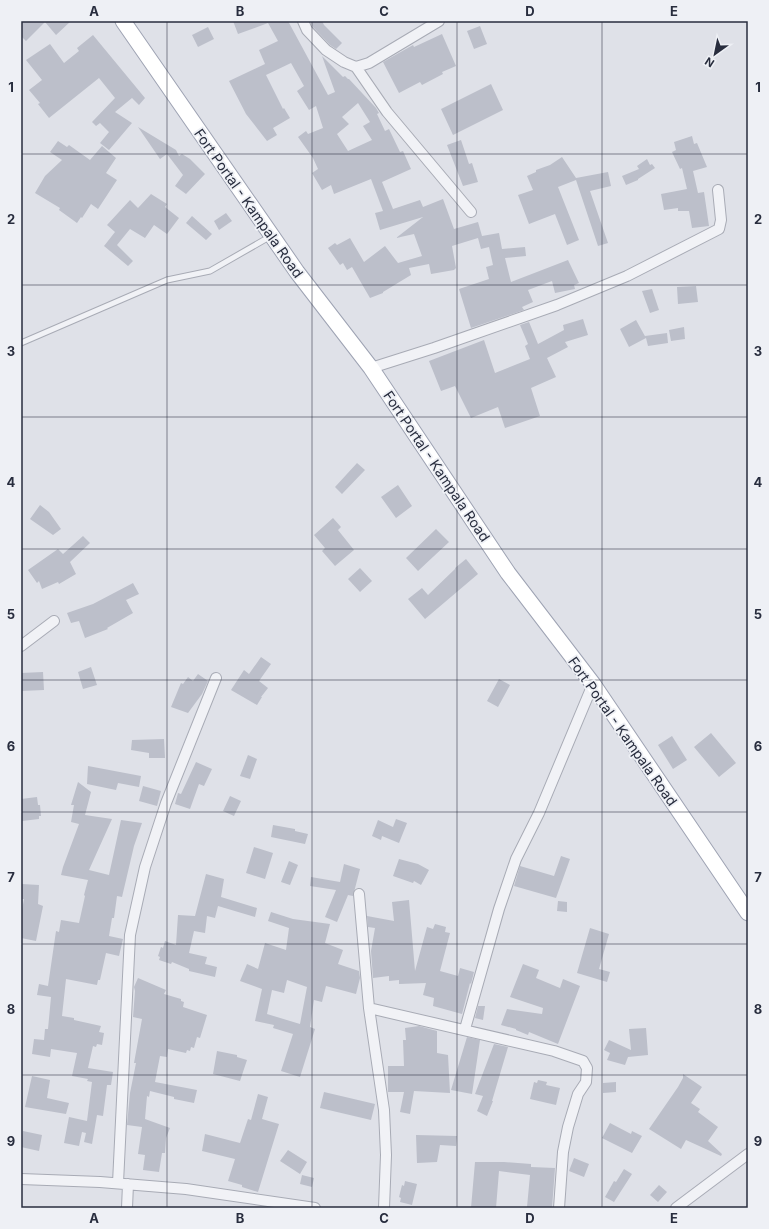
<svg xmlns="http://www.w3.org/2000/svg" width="769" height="1229" font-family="Inter,sans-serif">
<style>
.building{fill:#bcbfca;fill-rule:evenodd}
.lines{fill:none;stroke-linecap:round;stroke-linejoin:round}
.lane-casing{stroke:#a8abb5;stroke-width:7}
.street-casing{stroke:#a8abb5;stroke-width:12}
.primary-casing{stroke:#9ea3b3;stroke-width:17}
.lane{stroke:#f1f2f6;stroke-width:5}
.street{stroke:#f1f2f6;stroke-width:10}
.primary{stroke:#fff;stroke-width:15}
.grid{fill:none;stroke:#282d3e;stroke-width:1;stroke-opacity:0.55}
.labels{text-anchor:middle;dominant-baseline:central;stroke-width:3.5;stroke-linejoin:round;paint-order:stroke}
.street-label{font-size:14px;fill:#282d3e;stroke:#eef0f5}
.neatline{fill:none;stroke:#282d3e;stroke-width:1.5}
.grid-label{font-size:13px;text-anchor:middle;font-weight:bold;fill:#282d3e}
</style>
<rect width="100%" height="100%" fill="#dfe1e8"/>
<!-- building -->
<path class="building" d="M21 21H71L56 35 45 22 26 41 21 36Z
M233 21H288L328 95 335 92 322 56 343 77 345 76 348 79H349L376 108 379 113 377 114 385 131 389 129 400 152 403 151 411 169 382 182 393 209 420 200 423 207 443 199 454 229 478 222 482 236 499 233 502 249 525 247 526 256 505 258 511 282 568 260 579 283 574 285 575 289 555 293 552 281 528 290 533 302 522 307 524 310 471 328 459 289 489 279 486 267 493 265 489 247 481 249 478 238 452 246 456 268 454 270 431 274 429 264 409 268 411 275 383 292V293L370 298 352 267 347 270 343 263 340 265 328 248 335 243 337 245 350 238 364 262 385 246 398 263 422 256 414 234 396 238 423 217 380 230 375 213 383 211 371 179 334 194 331 185 322 190 312 173 318 169 313 158 298 137 306 131 308 134 323 128 316 106 309 110 297 91 304 86 291 63 266 75 283 109 284 108 290 118 273 128 277 135 267 141 246 114 229 81 265 64 259 50 278 41 268 23 238 34ZM358 103 370 122 363 126 372 140 348 151 337 134 349 124 342 117Z
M311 21H322L324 25 342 43 336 49 330 45 312 26Z
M480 26 487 44 474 49 467 31Z
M208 27 214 39 198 47 192 35Z
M442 34 456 66 442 72 443 74 422 85 420 82 399 93 383 62 413 45 414 47Z
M93 35 145 98 139 105 132 98 115 112 132 123 109 150 100 143 109 132 100 123 96 126 92 122 115 98 99 78 49 118 38 104 40 103 29 90 42 80 26 60 50 44 64 63 79 51 77 48Z
M491 84 503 110 453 135 441 109Z
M138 127 176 150 179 156 182 154 190 159 205 174 186 194 175 186 183 175 167 154 160 159Z
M692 136 694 144 697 143 707 167 693 171 698 193 704 192 709 226 692 228 689 211H678V208L664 210 661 194 687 189 682 168 680 169 672 152 676 150 674 142Z
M461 140 469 164 472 163 478 182 463 186 447 145Z
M58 141 67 147 69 145 90 160 102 146 116 158 106 173 117 180 98 209 91 204 82 218 81 217 77 223 59 210 60 208 35 193 45 176 62 160 50 152Z
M562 157 576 178 608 172 611 186 590 191 608 243 598 246 576 180 558 187 579 240 567 245 555 214 529 224 518 195 533 190 527 176 536 172V170L550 165Z
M647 159 650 165 652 164 655 168 638 179V180L626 185 622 176 639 169 637 166Z
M151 194 167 204 165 207 179 218 167 234 154 225 145 238 130 229 117 245 133 261 128 266 104 246 115 232 107 225 130 200 138 208Z
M226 213 232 221 219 230 214 221Z
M192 216 212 234 206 240 186 223Z
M696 286 698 302 678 304 677 287Z
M652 289 659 310 650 313 642 291Z
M583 319 588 335 565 342 568 347 547 358 556 377 531 388 540 416 505 428 498 407 471 418 455 386 441 391 429 361 484 340 495 373 530 359 525 346 528 344 520 325 529 322 538 344 564 330 563 325Z
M636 320 646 338 645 336 667 333 668 343 648 346 646 338 629 347 620 329Z
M684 327 685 339 671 341 669 330Z
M357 463 365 470 342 494 335 487Z
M398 485 412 506 396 518 381 497Z
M40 505 49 512 61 529 53 535 30 519Z
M333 518 341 527 338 530 354 550 335 566 322 551 325 548 314 535Z
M436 529 449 542 418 571 406 558Z
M83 536 90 543 70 562 76 574 59 584 58 582 42 589 39 581 37 583 28 570 58 549 63 554Z
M466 559 478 574 425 619 408 599 422 588 428 595 455 569V568Z
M360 568 372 581 360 592 348 579Z
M133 583 139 594 126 600 133 613 107 628 108 629 85 638 79 621 71 623 67 613 93 604Z
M261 657 271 664 259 681 268 688 261 697H262L257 705 231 690 244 670 249 674Z
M91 667 97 685 83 689 78 672Z
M43 672 44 690 21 691V673Z
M198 674 208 681 202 694 188 713 171 707 181 683 183 684 188 677 193 681Z
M499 679 510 685 498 707 487 701Z
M711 733 736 763 719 777 694 747Z
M672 736 687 760 673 769 658 745Z
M164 739 165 758H149V753L131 750 132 740Z
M248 755 257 759 250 779 240 776Z
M196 762 212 769 204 786 199 784 190 809 175 804 178 793 181 794Z
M88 766 141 776 139 787 118 783 116 790 87 784Z
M78 782 91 792 85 815 112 819 89 870 109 875 121 820 142 823 134 846 122 897 117 896 114 918H112L109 936 123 939 119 956 106 953 100 980H98L97 985 66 979 62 1016 74 1018V1020L101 1026 99 1032 104 1033 102 1045 97 1044 96 1047 93 1046 88 1068 113 1072 111 1085H107L103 1116 97 1115 92 1144 84 1142 86 1133 82 1132 79 1146 64 1143 69 1117 87 1121 92 1082 87 1081 88 1079 72 1076 77 1053 51 1049 50 1057 32 1054 34 1039 44 1040 45 1029H48L51 997 37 995 39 984 48 986 56 931 59 932 61 920 79 923 85 896 84 895 88 880 61 875 63 867 79 824 71 822 74 805H71Z
M143 786 161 791 157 806 139 801Z
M230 796 241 801 234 816 223 811Z
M37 797 38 805H40L41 816H39V819L22 821 21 799Z
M396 819 407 823 399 843 382 836 381 840 372 836 378 820 393 827Z
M273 825 295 829V831L308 834 305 844 271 837Z
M254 847 273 853 265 879 246 873Z
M561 856 570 859 556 898 514 886 520 866 554 876Z
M399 859 418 864 429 870 421 885 414 881 413 883 393 876Z
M289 861 298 865 290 885 281 882Z
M344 864 360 869 353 896 348 895 337 922 325 917 336 890 310 886 311 877 340 882Z
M206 874 224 879 221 897 257 908 255 917 218 906 215 918 207 916 205 933 194 931 189 953 207 957 205 964 217 967 215 977 189 971V969L172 962 171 964 159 960 160 957 158 956 161 947 163 948 165 941 176 945 178 915 195 916Z
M22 884 39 885 38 904 43 906 36 941 21 938V916L24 899H21Z
M409 900 415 971 427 927 433 929 435 924 446 927 445 932 450 933 440 971 458 976 460 968 474 972 471 984 470 983 462 1014 433 1006 434 998 423 995 426 983 399 984V980L389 981V976L373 978 371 951 375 928 368 927 367 916 394 921 392 902Z
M558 901 567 902V912L557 911Z
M271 912 293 919 330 924 325 943 343 950 338 964 359 971 360 978 356 994 326 986 322 1002 314 1000 310 1027 315 1029 300 1077 281 1071 293 1034 273 1028 274 1025 255 1021 262 989 240 981 247 964 258 969 265 943 286 950 289 928 268 921ZM287 980 307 987 300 1024 267 1014 272 990 284 993Z
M590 928 609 934 599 969 610 972 607 982 577 973Z
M523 964 539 970 536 978 560 988 563 979 580 986 558 1044 529 1032 528 1035 516 1030V1029L501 1025 507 1009 542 1014 543 1008 510 997Z
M138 978 166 990 164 994 181 999V1001L184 1002 183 1007 207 1015 200 1038 197 1037 194 1048 191 1047 190 1051 187 1050 186 1053 168 1049 167 1057 160 1056 155 1082 197 1090 194 1103 174 1099V1097L150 1091 149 1097 147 1096 145 1119 170 1128 166 1138 165 1153H162L159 1172 143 1170 145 1155 138 1154 142 1127 127 1125 130 1093 136 1063H134L142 1019 133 1017 135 991 134 987Z
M478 1006H485L483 1020 475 1018Z
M419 1026 437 1031V1053L448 1055 450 1093 414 1091 410 1114 400 1112 404 1092H388V1066H404L403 1040H406L405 1028Z
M646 1028 648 1055 628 1057 625 1065 607 1060 610 1053 604 1050 609 1040 631 1050 629 1029Z
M467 1037 480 1040 472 1094 451 1090Z
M494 1044 508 1047 492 1101H493L487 1116 477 1111 483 1096 475 1094Z
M217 1051 237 1055V1057L247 1060 240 1081 213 1074Z
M683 1074 702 1087 691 1103 700 1109 698 1112 718 1127 708 1141 722 1154 721 1156 686 1140 681 1149 649 1129 678 1087 683 1078Z
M32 1076 50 1080 47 1098 69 1103 66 1114 25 1107Z
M538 1080 547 1082 546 1085 560 1088 556 1105 530 1099 534 1082 537 1083Z
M616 1082V1092L603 1093V1083Z
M324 1092 375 1104 371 1120 320 1108Z
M258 1094 268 1097 262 1119 279 1124 258 1192 242 1187V1185L228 1181 235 1159 202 1151 205 1134 240 1143 248 1119 251 1120Z
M610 1123 631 1134 632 1131 642 1136 632 1153 602 1138Z
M23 1131 42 1135 39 1151 21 1147Z
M416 1135 457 1136 456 1146 440 1145 437 1162 417 1163Z
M288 1150 307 1162 300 1174 280 1161Z
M574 1158 589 1164 584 1177 569 1171Z
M475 1162H504L531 1164V1167L555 1168 552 1208 527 1207 530 1175 499 1171 496 1208H471Z
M624 1169 632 1174 614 1202 605 1197 614 1181 616 1182Z
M302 1175 314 1178 312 1187 300 1184Z
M405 1181 417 1184 412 1205 400 1202 401 1198 399 1197 402 1185 404 1186Z
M659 1185 667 1192 658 1202 650 1195Z"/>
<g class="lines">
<defs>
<path id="lane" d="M21 343 167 280 210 271 271 236"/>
<path id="street" d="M303 21 307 30 326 50 344 62 356 67 369 63 439 21
M356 67 387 112 471 212
M371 368 434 348 557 305 627 276 719 229 721 220 718 190
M21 646 54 621
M359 894 369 1008 384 1110 386 1155 384 1208
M369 1008 554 1051 583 1061 587 1068 586 1082 578 1094 568 1127 563 1152 559 1208
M465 1029 499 909 516 859 539 813 593 684
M21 1179 100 1182 186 1189 315 1208
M118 1183 130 935 145 867 166 803 216 678
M127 1208 128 1184
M676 1208 748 1154"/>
<path id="primary" d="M123 21 297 272 371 368 508 573 593 684 748 913"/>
</defs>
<!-- lane casing -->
<use href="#lane" class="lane-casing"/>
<!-- street casing -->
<use href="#street" class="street-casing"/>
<!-- primary casing -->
<use href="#primary" class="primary-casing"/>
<!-- lane -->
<use href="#lane" class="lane"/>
<!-- street -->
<use href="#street" class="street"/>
<!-- primary -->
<use href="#primary" class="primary"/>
</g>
<!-- grid -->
<path class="grid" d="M167 21V1208M312 21V1208M457 21V1208M602 21V1208M21 154H748M21 285H748M21 417H748M21 549H748M21 680H748M21 812H748M21 944H748M21 1075H748"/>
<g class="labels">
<!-- street labels -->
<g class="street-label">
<text transform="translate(249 203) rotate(55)">Fort Portal - Kampala Road</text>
<text transform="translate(437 466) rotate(56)">Fort Portal - Kampala Road</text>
<text transform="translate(623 731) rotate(55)">Fort Portal - Kampala Road</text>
</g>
</g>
<!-- border -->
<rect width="769" height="1229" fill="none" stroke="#eef0f5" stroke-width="44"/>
<!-- north arrow -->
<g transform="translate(715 54) rotate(213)" stroke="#eef0f5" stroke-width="3" paint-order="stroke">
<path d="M0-3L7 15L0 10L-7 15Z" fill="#282d3e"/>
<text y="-6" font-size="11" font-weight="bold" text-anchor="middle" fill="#282d3e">N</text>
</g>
<rect x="22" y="22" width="725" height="1185" class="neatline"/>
<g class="grid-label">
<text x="94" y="16">A</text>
<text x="240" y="16">B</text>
<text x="384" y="16">C</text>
<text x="530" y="16">D</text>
<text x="674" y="16">E</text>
<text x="11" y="92">1</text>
<text x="758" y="92">1</text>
<text x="11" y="224">2</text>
<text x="758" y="224">2</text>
<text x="11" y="356">3</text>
<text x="758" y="356">3</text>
<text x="11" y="487">4</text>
<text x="758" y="487">4</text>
<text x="11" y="619">5</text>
<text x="758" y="619">5</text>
<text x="11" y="751">6</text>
<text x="758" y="751">6</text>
<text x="11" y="882">7</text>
<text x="758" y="882">7</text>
<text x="11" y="1014">8</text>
<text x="758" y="1014">8</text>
<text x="11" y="1146">9</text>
<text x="758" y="1146">9</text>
<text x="94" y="1223">A</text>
<text x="240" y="1223">B</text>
<text x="384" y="1223">C</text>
<text x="530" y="1223">D</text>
<text x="674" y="1223">E</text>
</g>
</svg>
